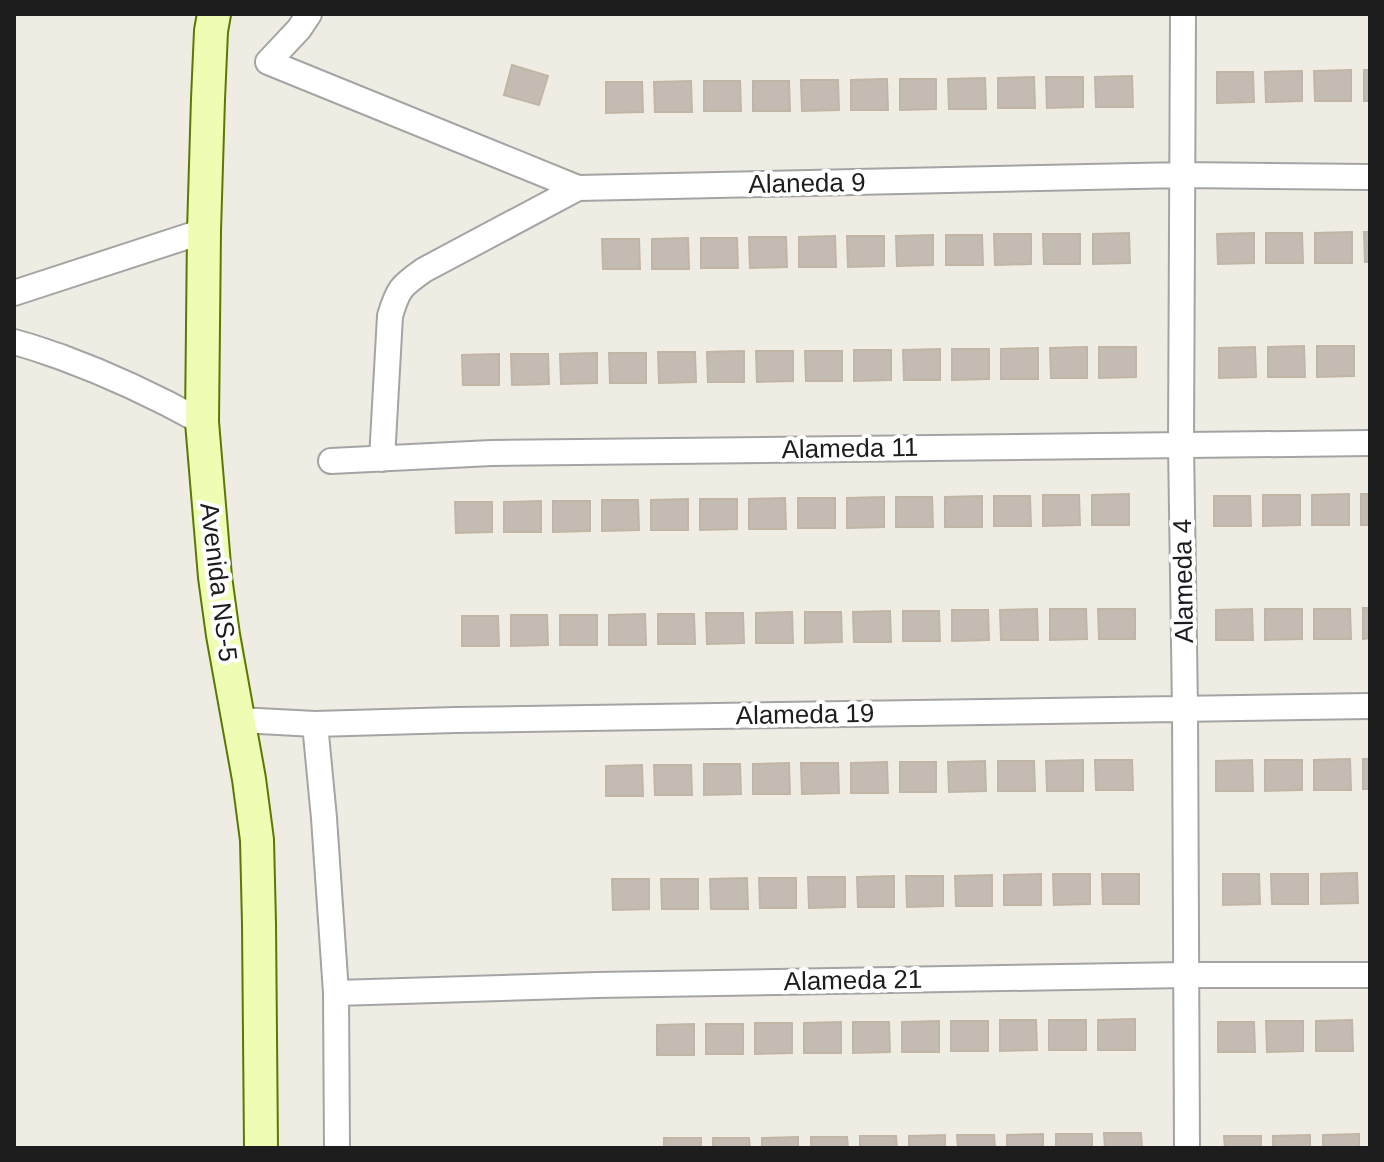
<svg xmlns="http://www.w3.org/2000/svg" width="1384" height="1162" font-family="Arial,sans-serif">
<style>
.building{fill:#c4bcb2;stroke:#c1b5a5;stroke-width:2}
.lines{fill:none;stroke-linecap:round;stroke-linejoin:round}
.street-casing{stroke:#a4a4a4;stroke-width:28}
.secondary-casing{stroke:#5b7900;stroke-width:36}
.street{stroke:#fff;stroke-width:24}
.secondary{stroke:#eefcb4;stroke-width:32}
.labels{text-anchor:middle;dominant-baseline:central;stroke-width:8;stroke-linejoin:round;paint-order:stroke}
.street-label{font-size:26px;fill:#1d1d1d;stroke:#fff}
</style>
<rect width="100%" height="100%" fill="#efede3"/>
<!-- building -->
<path class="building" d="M512 65 548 76 539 105 504 95Z
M1351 70V101H1315L1314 71Z
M1364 70H1370V101H1364Z
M1302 71V101L1266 102 1265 72Z
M1217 72H1253L1254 102 1217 103Z
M1132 76 1133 107H1096L1095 77Z
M1034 77 1035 108H998V78Z
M1046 77H1083V107L1047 108Z
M985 78 986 109H949L948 79Z
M887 79 888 110H851V80Z
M900 79H936V109L900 110Z
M801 80H838L839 110 802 111Z
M691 81 692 112H655L654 82Z
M704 81H740L741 111H704Z
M753 81H789L790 111H753Z
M606 82H642L643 112 606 113Z
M1352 232V263H1315V233Z
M1364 232H1370V262H1365Z
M1129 233 1130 263 1093 264V234Z
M1254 233V263L1218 264 1217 234Z
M1266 233H1302L1303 263H1266Z
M994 234H1031V264L995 265Z
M1043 234H1080V264H1044Z
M933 235V265L897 266 896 236Z
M946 235H982L983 265H946Z
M835 236 836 267H799V237Z
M847 236H884V266L848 267Z
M749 237H786L787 267 750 268Z
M688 238 689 269H652V239Z
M701 238H737L738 268H701Z
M602 239H639L640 269H603Z
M1304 346 1305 377H1268V347Z
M1317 346H1354V376L1317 377Z
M1087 347V378H1051L1050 348Z
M1099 347H1136V377L1099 378Z
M1255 347 1256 377 1219 378V348Z
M1038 348V379H1001V349Z
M940 349V380H904L903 350Z
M952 349H989V379L952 380Z
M854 350H891V380L854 381Z
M744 351V382H708L707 352Z
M756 351H793V381L757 382Z
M805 351H842V381H806Z
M658 352H695L696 382 659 383Z
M597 353V383L561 384 560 354Z
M609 353H646V383H610Z
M499 354V385H463L462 355Z
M511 354H548L549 384 512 385Z
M1129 494V525H1092V495Z
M1349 494V525H1312V495Z
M1361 494H1370V525H1361Z
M1043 495H1079L1080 525 1043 526Z
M1263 495H1300V525L1263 526Z
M982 496V527H945V497Z
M994 496H1030L1031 526H994Z
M1214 496H1250L1251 526H1214Z
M884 497V527L847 528V498Z
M896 497H932L933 527H896Z
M785 498 786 529H749V499Z
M798 498H835V528H798Z
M688 499V530H651V500Z
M700 499H737V529L700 530Z
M602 500H638L639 530 602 531Z
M541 501V532H504V502Z
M553 501H590V531L553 532Z
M455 502H492V532L456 533Z
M1363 608H1370V638L1363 639Z
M1037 609 1038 640H1001L1000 610Z
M1050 609H1086L1087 639 1050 640Z
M1098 609H1135V639H1099Z
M1252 609 1253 640H1216V610Z
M1265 609H1302V639L1265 640Z
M1314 609H1350L1351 639H1314Z
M952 610H988L989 640 952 641Z
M890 611 891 642H854L853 612Z
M903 611H939L940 641H903Z
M792 612 793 643H756V613Z
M805 612H841L842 642 805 643Z
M706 613H743L744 643 707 644Z
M645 614 646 645H609V615Z
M658 614H694L695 644H658Z
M511 615H547L548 645 511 646Z
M560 615H597V645H560Z
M462 616H498L499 646H462Z
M1350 759 1351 790H1314V760Z
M1363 759H1370V789H1363Z
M1083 760V791H1047L1046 761Z
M1095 760H1132L1133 790H1096Z
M1252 760 1253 791H1216V761Z
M1265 760H1302V790L1265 791Z
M985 761 986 791 949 792 948 762Z
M998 761H1034L1035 791H998Z
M887 762 888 793H851V763Z
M900 762H936V792H900Z
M789 763 790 794H753V764Z
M801 763H838L839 793 802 794Z
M704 764H740L741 794 704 795Z
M642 765 643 796H606V766Z
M654 765H691L692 795H655Z
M1357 873 1358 903 1321 904V874Z
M1041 874V905H1004V875Z
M1053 874H1090V904L1054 905Z
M1102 874H1139V904H1103Z
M1223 874H1259L1260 904 1223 905Z
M1271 874H1308V904H1272Z
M992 875V906H956L955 876Z
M894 876V907H858L857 877Z
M906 876H943V906L907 907Z
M808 877H845V907L809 908Z
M747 878 748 909H711L710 879Z
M759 878H796V908H760Z
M612 879H649V909L613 910Z
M661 879H698V909H662Z
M1135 1019V1050H1098V1020Z
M1000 1020H1036L1037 1050 1000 1051Z
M1049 1020H1086V1050H1049Z
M1352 1020 1353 1051H1316V1021Z
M939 1021V1052H902V1022Z
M951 1021H988V1051H951Z
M1266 1021H1303V1051L1267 1052Z
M841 1022V1053H804V1023Z
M853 1022H889L890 1052 853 1053Z
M1218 1022H1254L1255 1052H1218Z
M755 1023H792V1053L755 1054Z
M694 1024V1055H657V1025Z
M706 1024H743V1054H706Z
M1104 1133H1141L1142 1148H1105Z
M1043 1134V1148H1007V1135Z
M1056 1134H1092V1148H1056Z
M1359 1134V1148H1323V1135Z
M945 1135V1148H909V1136Z
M957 1135H994L995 1148H958Z
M1310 1135V1148H1273V1136Z
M860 1136H896L897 1148H860Z
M1224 1136H1261V1148H1225Z
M798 1137V1148H762V1138Z
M811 1137H847L848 1148H811Z
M664 1138H701V1148H664Z
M713 1138H749L750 1148H713Z"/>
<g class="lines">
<defs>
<path id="street" d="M309 14 299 29 268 62 578 188 1183 175 1370 177
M1183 14 1181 444 1185 709 1187 1148
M14 293 204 231
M14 342C30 346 46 352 61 357 110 375 157 397 202 422
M382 459 390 316C398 289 401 286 424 270L578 188
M331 461 491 453 1370 443
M239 720 315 724 455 720 1370 706
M315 724 324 818 336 993 337 1148
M336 993 597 985 1185 975H1370"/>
<path id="secondary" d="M214 14 211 31 208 99 204 231 202 422 215 577 223 635 249 779 257 840 259 924 261 1148"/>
</defs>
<!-- street casing -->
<use href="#street" class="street-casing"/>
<!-- secondary casing -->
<use href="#secondary" class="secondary-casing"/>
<!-- street -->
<use href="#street" class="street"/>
<!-- secondary -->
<use href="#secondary" class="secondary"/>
</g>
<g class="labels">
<!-- street labels -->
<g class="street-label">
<text transform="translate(807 183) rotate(-1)">Alaneda 9</text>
<text transform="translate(850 448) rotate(-1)">Alameda 11</text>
<text transform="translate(1183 581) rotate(-91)">Alameda 4</text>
<text transform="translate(219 582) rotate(83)">Avenida NS-5</text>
<text transform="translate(805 714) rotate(-1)">Alameda 19</text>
<text transform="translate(853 980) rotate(-1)">Alameda 21</text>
</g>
</g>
<!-- border -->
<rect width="1384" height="1162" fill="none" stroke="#1d1d1d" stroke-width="32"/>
</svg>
